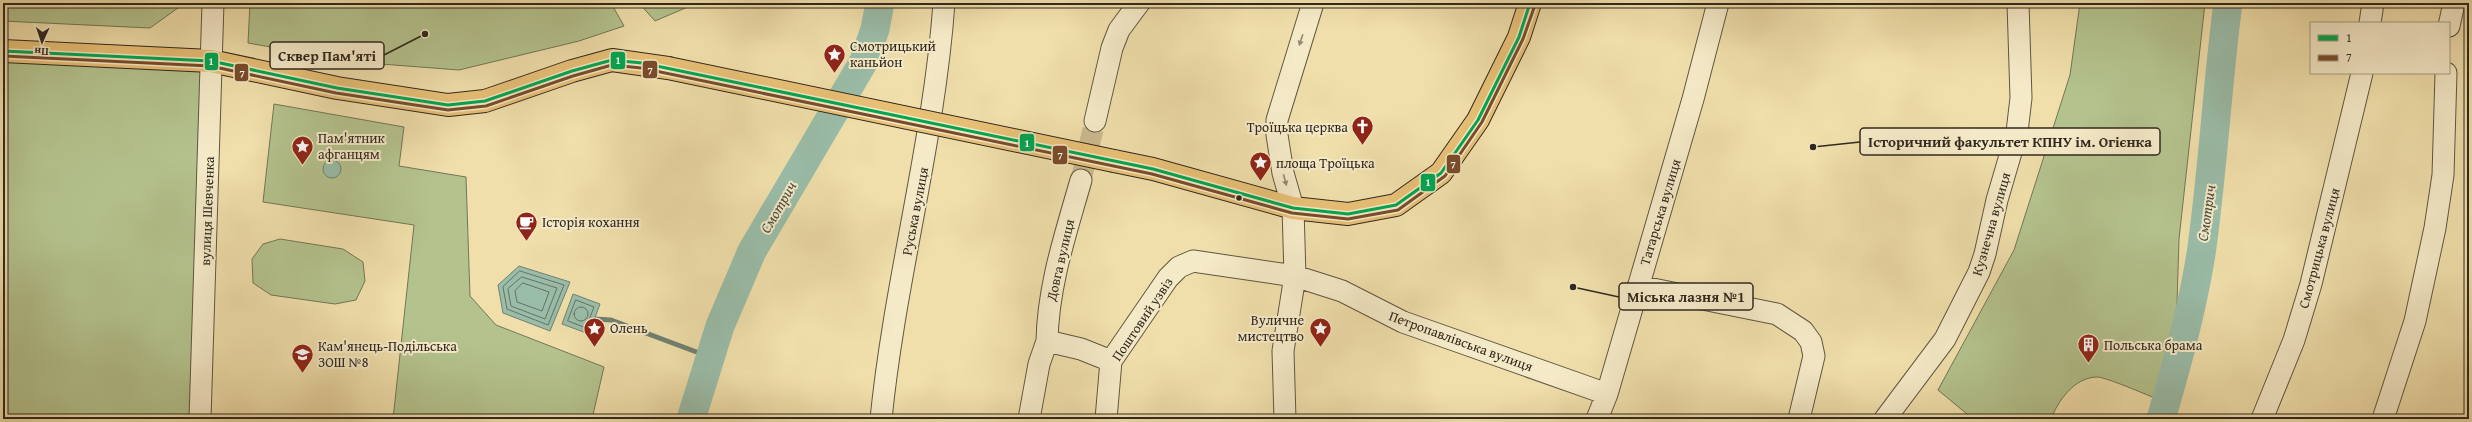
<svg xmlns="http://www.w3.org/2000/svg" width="2472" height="422" font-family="'Gentium Book Plus',serif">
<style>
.green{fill:#b4c38e;stroke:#727656}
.water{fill:#9abda9;stroke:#708172}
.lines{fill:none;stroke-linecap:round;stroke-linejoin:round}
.shore{stroke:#657264;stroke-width:1}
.stream{stroke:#708172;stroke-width:5}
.river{stroke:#9abda9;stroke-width:29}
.minor-tunnel{stroke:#caba8f;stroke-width:21;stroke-dasharray:21 10;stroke-linecap:butt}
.minor-casing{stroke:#605642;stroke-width:23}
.major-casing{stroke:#30281f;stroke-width:24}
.minor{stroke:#f5eac8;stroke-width:21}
.major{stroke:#e8c076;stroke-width:22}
.major-bridge-casing{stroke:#30281f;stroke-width:24;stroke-linecap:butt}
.major-bridge{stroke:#e8c076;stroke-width:22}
.bus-1-casing{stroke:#f5eac8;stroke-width:6}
.bus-2-casing{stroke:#f5eac8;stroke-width:6}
.bus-1{stroke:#00a651;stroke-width:3}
.bus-2{stroke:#7a4b2a;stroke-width:3}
.oneway{fill:#928974}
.bus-dot{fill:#30281f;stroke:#f5eac8;stroke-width:1.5}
.labels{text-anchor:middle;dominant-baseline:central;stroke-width:4;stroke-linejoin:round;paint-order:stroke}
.poi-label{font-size:14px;fill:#30281f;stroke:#f5eac8;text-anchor:start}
.street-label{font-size:14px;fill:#30281f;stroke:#f5eac8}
.water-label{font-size:15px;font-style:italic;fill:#4a4d42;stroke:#f5eac8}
.leader{fill:none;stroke:#30281f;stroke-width:1.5}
.callout-dot{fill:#30281f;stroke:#f5eac8;stroke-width:1.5}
.callout{fill:#f5eac8;stroke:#30281f;stroke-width:1.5}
.callout-label{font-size:15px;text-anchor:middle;font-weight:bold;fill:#30281f}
.line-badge{stroke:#f5eac8;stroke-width:1.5}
.badge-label{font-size:11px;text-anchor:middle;font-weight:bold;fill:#fff}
</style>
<rect width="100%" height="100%" fill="#f0dfab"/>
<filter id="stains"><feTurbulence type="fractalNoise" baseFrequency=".005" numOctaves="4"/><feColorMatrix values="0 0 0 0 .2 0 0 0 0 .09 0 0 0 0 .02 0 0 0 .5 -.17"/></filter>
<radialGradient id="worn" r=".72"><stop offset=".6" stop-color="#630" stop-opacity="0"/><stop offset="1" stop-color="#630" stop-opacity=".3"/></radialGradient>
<!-- green -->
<path class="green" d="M3 3H185L150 28 3 21Z
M250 3H611L624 26 579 41 459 70 355 62 248 43Z
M639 3H697L655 21Z
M2080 3H2205L2179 239 2176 335 2160 400C2149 396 2104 376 2096 377 2074 378 2058 401 2051 419H1973L1938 390 2014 250 2070 75Z
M3 51 211 61 200 419H3Z
M274 104 404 127 399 166 466 177 470 296 496 325 604 367 592 419H393L414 225 263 202Z
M280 239 343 249 363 262 365 281 356 300 335 304 271 295 253 283 252 259 263 244Z"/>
<!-- water -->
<path class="water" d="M323 169a9 9 0 1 1 18 0a9 9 0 1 1-18 0Z
M519 266 570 282 550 331 503 313 498 285Z
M573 294 600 304 589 334 562 324Z"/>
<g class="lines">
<!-- shore -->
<path class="shore" d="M520 271 564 285 548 325 507 309 503 287Z
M522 277 557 288 545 319 511 306 508 289Z
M523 283 549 292 542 311 517 302 515 291Z
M576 300 594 307 586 328 568 321Z
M574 314a7 7 0 1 1 14 0a7 7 0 1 1-14 0Z"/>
<!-- stream -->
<path class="stream" d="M595 319 611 320 710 357"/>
<!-- river -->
<path class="river" d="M691 419 720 326 752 251 864 61 875 29 880 3
M2161 419C2177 364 2192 310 2201 254 2213 170 2217 86 2228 3"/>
<!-- minor-tunnel -->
<path class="minor-tunnel" d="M1081 180 1095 121"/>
<defs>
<path id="minor" d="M2370 23 2373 3
M2449 26 2454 3
M1095 121 1112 48 1119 30 1139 3
M1638 286 1777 314 1803 331 1811 342 1814 356 1799 419
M1047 341C1048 285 1066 233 1081 180
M200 419 213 3
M881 419C895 279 934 143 944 3
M1029 419 1039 364 1047 341 1081 349 1111 361
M1106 419 1111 361 1168 278 1179 267 1193 261 1295 276 1342 291 1403 322 1607 394
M1285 419 1283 351 1295 276 1293 208 1283 173 1277 135V120L1313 3
M1597 419 1607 394 1693 99 1718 3
M1885 419 1945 339 1979 272 1985 254 1997 200 2017 132 2021 98 2018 3
M2262 419 2294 340 2311 284 2362 73
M2383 419 2415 321 2435 228 2443 175 2446 73"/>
<path id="major" d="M3 51 211 61 337 88 448 105 485 101 572 71 612 60 668 68
M1114 161 1153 169 1293 208 1348 214 1396 205 1441 173 1478 120 1519 37 1530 3"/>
</defs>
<!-- minor casing -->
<use href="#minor" class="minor-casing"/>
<!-- major casing -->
<use href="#major" class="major-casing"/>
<!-- minor -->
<use href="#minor" class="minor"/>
<!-- major -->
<use href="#major" class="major"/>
<defs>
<path id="major-bridge" d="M668 68 1114 161"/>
</defs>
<!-- major-bridge casing -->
<use href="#major-bridge" class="major-bridge-casing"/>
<!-- major-bridge -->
<use href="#major-bridge" class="major-bridge"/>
<defs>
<path id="bus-1" d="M3 51 211 61 337 88 448 105 485 101 572 71 612 60 642 63 1153 169 1293 208 1348 214 1396 205 1441 173 1478 120 1519 37 1530 3"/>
<path id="bus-2" d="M3 56 210 66 336 93 448 110 486 106 573 76 612 65 641 68 1152 174 1292 213 1348 219 1398 210 1445 176 1482 122 1523 39 1535 5"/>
</defs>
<!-- bus-1 casing -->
<use href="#bus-1" class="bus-1-casing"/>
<!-- bus-2 casing -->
<use href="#bus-2" class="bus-2-casing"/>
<!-- bus-1 -->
<use href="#bus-1" class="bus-1"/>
<!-- bus-2 -->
<use href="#bus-2" class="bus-2"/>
</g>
<!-- one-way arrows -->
<defs><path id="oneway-solid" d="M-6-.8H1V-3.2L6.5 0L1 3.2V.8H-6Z"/></defs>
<g class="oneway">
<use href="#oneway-solid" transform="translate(1301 40) rotate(108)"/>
<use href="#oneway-solid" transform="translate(1285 180) rotate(75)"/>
</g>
<!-- icons -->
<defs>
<symbol id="sight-pin" viewBox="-11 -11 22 30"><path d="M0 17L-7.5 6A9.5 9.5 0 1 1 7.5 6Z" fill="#8f2418" stroke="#f5eac8"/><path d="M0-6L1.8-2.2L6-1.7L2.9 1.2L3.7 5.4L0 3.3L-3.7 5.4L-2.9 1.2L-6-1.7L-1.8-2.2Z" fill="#fff"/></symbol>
<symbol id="church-pin" viewBox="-11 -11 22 30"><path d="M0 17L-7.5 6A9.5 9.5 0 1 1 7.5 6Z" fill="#8f2418" stroke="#f5eac8"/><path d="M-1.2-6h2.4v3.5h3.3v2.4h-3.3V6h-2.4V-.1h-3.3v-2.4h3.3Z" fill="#fff"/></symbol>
<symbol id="cafe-pin" viewBox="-11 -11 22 30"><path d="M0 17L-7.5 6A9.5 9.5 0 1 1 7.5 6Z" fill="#8f2418" stroke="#f5eac8"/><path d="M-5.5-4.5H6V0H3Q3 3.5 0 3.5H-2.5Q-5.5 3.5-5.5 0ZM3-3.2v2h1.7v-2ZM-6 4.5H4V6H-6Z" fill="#fff"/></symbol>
<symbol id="building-pin" viewBox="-11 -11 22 30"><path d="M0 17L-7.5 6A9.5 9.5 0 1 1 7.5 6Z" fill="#8f2418" stroke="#f5eac8"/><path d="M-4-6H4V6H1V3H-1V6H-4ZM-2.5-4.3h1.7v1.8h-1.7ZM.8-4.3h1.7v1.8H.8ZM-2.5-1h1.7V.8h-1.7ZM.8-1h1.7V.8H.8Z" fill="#fff"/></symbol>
<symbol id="school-pin" viewBox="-11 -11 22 30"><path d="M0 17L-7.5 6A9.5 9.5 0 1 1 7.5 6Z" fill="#8f2418" stroke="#f5eac8"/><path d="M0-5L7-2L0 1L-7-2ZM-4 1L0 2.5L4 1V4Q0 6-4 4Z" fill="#fff"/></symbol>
</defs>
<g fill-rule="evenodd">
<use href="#sight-pin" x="822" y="42" width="25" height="34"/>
<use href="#church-pin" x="1350" y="114" width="25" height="34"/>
<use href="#sight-pin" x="290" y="134" width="25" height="34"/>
<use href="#sight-pin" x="1248" y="150" width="25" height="34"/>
<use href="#cafe-pin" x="514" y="210" width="25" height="34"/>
<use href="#sight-pin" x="582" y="316" width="25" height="34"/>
<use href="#sight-pin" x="1308" y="316" width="25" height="34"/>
<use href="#building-pin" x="2076" y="332" width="25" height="34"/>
<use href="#school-pin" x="290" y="342" width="25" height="34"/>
</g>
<!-- markers -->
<circle class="bus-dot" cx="1239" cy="198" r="3.5"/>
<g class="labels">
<!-- poi labels -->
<g class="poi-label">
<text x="850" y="46">Смотрицький<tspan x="850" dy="16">каньйон</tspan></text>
<text x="1348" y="127" text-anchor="end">Троїцька церква</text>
<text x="318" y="138">Пам'ятник<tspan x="318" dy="16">афганцям</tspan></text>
<text x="1276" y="163">площа Троїцька</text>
<text x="542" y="222">Історія кохання</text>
<text x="1304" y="320" text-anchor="end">Вуличне<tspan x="1304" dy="16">мистецтво</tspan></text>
<text x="610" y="328">Олень</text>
<text x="2104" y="345">Польська брама</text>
<text x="318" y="346">Кам'янець-Подільська<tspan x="318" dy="16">ЗОШ №8</tspan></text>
</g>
<!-- street labels -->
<g class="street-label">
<text transform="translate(207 211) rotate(-88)">вулиця Шевченка</text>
<text transform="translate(915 211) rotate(-79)">Руська вулиця</text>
<text transform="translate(1660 212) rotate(-73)">Татарська вулиця</text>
<text transform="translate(1991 224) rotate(-74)">Кузнечна вулиця</text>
<text transform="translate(2319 248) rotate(-75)">Смотрицька вулиця</text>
<text transform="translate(1060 260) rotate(-77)">Довга вулиця</text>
<text transform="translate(1142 319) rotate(-56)">Поштовий узвіз</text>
<text transform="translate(1461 341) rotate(20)">Петропавлівська вулиця</text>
</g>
<!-- water labels -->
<g class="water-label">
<text transform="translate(778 207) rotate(-60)">Смотрич</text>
<text transform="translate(2206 213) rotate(-82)">Смотрич</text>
</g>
</g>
<!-- callouts -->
<path class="leader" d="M425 34L384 55M1813 147L1860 142M1573 287L1619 297"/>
<g class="callout-dot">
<circle cx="425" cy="34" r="4"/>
<circle cx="1813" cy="147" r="4"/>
<circle cx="1573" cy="287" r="4"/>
</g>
<g class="callout">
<rect x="270" y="42" width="114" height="27" rx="4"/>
<rect x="1860" y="128" width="300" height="27" rx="4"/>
<rect x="1619" y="283" width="134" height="27" rx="4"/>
</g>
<g class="callout-label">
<text x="327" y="61">Сквер Пам'яті</text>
<text x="2010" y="147">Історичний факультет КПНУ ім. Огієнка</text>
<text x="1686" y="302">Міська лазня №1</text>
</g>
<g class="line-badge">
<rect x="610" y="51" width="16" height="19" rx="4" fill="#00a651"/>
<rect x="204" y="52" width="15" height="19" rx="4" fill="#00a651"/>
<rect x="642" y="60" width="16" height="19" rx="4" fill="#7a4b2a"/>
<rect x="234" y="63" width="15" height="19" rx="4" fill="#7a4b2a"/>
<rect x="1019" y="133" width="16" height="19" rx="4" fill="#00a651"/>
<rect x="1052" y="145" width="16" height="20" rx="4" fill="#7a4b2a"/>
<rect x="1446" y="154" width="15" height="20" rx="4" fill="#7a4b2a"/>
<rect x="1420" y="173" width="16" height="19" rx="4" fill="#00a651"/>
</g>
<g class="badge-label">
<text x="618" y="64">1</text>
<text x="211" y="65">1</text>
<text x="650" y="74">7</text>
<text x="242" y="77">7</text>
<text x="1027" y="147">1</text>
<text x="1060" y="159">7</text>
<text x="1453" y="168">7</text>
<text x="1428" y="186">1</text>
</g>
<!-- margin -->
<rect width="2472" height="422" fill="none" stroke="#f0dfab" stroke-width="16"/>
<rect x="4" y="4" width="2464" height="414" fill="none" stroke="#30281f" stroke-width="2"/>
<rect x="8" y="8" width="2456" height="406" fill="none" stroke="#30281f"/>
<!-- legend -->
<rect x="2310" y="22" width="140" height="52" fill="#f5eac8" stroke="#a69c84"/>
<rect x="2318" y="35" width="20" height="6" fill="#00a651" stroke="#a69c84"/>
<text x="2346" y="42" font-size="12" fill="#30281f">1</text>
<rect x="2318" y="55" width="20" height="6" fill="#7a4b2a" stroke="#a69c84"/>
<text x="2346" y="62" font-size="12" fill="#30281f">7</text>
<!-- north arrow -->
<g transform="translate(42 42) rotate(183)" stroke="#f5eac8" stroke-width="3" paint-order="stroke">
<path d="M0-3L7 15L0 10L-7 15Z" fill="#30281f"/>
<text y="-6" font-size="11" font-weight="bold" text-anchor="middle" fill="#30281f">Пн</text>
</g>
<rect width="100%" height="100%" filter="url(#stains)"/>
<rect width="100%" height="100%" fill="url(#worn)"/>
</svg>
